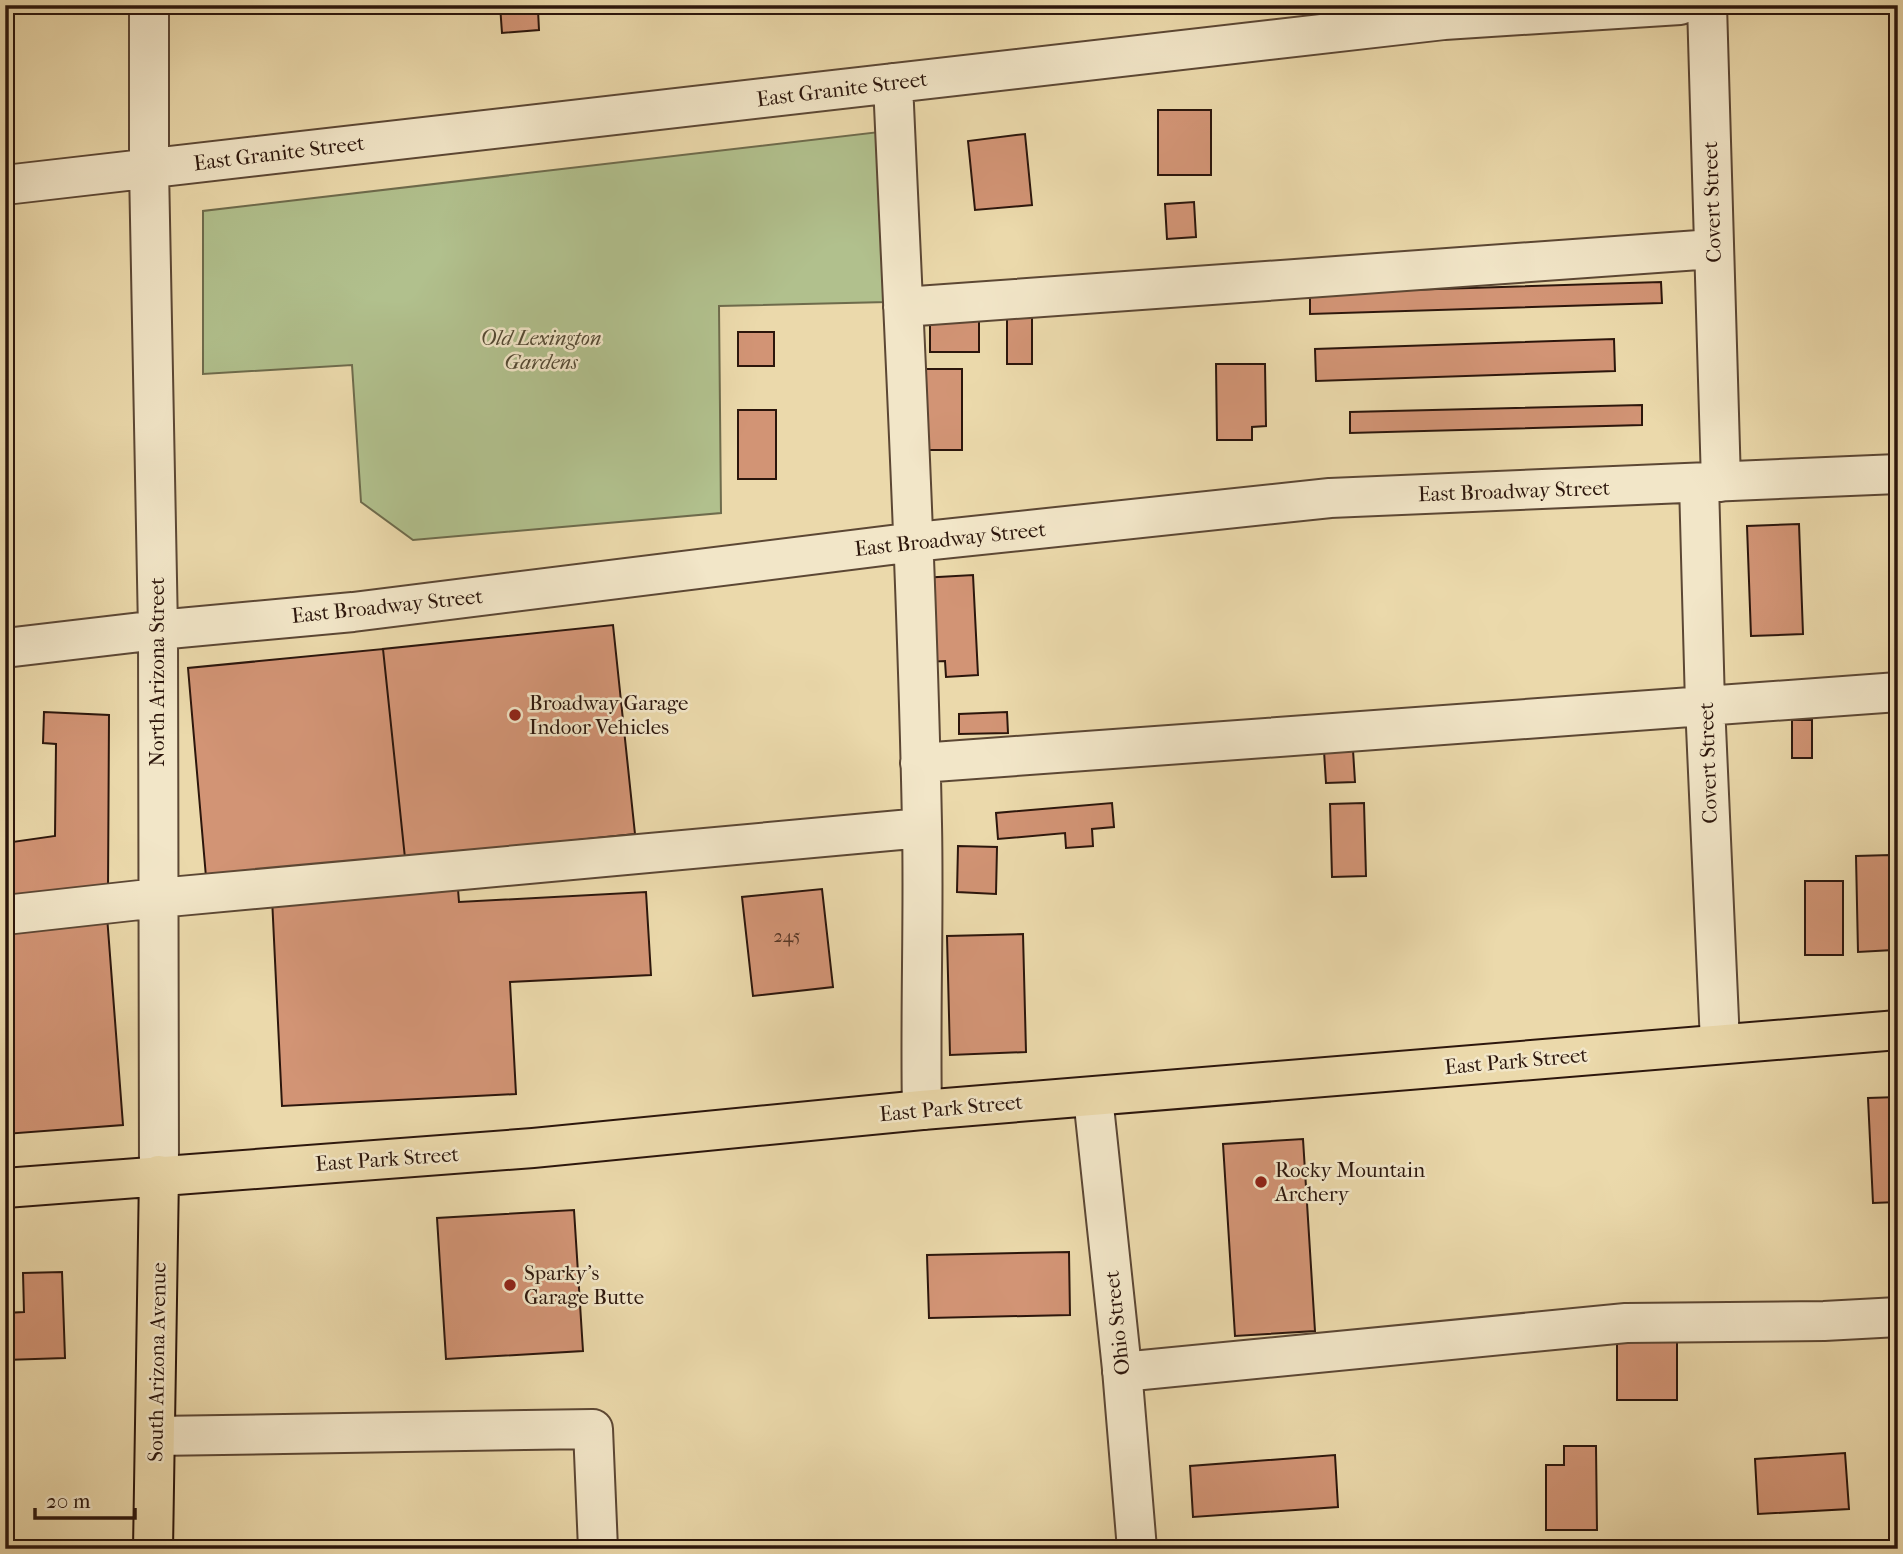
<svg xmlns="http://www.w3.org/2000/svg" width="1903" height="1554" font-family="'IM FELL French Canon',serif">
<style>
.green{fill:#b1c08d;stroke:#6e6b4c;stroke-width:2}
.building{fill:#d29475;stroke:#2c160c;stroke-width:2}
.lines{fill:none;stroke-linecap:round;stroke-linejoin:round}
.minor-casing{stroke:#5c4734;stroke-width:42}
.major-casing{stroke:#2c160c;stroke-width:42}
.minor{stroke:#f2e6c8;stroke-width:38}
.major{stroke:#ebd9ab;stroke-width:38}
.poi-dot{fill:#8f2418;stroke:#f2e6c8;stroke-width:2.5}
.labels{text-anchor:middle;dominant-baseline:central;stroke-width:5;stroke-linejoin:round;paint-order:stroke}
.number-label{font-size:18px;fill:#563626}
.street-label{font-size:21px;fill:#2c160c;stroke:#f2e6c8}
.park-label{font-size:21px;font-style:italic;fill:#544933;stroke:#f2e6c8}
.poi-label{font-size:21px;fill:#2c160c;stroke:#f2e6c8;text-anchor:start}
</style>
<rect width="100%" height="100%" fill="#ebd9ab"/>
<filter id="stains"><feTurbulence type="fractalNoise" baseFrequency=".00286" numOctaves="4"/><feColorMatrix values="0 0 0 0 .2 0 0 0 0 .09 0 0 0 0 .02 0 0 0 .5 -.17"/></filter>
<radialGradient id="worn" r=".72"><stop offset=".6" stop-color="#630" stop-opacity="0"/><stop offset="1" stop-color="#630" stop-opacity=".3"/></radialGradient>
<!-- green -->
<path class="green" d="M879 132 887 302 719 306 721 513 413 540 361 502 352 365 203 374V211Z"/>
<!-- building -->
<path class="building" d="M500 5H556V9L538 10 539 30 502 33Z
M1158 110H1211V175H1158Z
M1025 134 1032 205 975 210 968 141Z
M1194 202 1196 237 1167 239 1165 204Z
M1661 282 1662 303 1310 314V293Z
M1007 316H1032V364H1007Z
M930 320H979V352H930Z
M738 332H774V366H738Z
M1614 339 1615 371 1316 381 1315 349Z
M1216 364H1265L1266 426 1252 427V440H1217Z
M921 369H962V450H921Z
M1642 405V425L1350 433V412Z
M738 410H776V479H738Z
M1799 524 1803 634 1751 636 1747 526Z
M973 575 978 675 946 677 945 661 926 662 921 578Z
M613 625 635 834 405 858 383 649Z
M383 649 405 858 206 877 188 668Z
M44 712 109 715 108 892 5 904V843L55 836 56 744 43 743Z
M1007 712 1008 733 959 734V714Z
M1792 720H1812V758H1792Z
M1353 750 1355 782 1326 783 1324 751Z
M1112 803 1114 827 1092 829 1093 846 1066 848 1065 833 998 839 996 813Z
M1364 803 1366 876 1332 877 1330 804Z
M958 846 997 847 996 894 957 892Z
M1890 855 1893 950 1858 952 1856 856Z
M1805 881H1843V955H1805Z
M458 889 459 902 646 892 651 975 510 982 516 1094 282 1106 272 898Z
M822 889 833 987 753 996 742 897Z
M107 916 123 1125 5 1134V924Z
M1023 934 1026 1052 950 1055 947 936Z
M1898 1097V1202L1873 1203 1868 1098Z
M1303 1139 1315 1331 1235 1336 1223 1144Z
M574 1210 583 1351 446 1359 437 1218Z
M1069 1252 1070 1315 929 1318 927 1255Z
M62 1272 65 1358 5 1360V1313L24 1312 23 1273Z
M1617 1339H1677V1400H1617Z
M1564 1446H1596L1597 1530H1546V1465H1564Z
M1845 1453 1849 1509 1758 1514 1755 1459Z
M1335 1455 1338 1507 1193 1517 1190 1466Z"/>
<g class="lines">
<defs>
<path id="minor" d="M149 5V168L158 630 159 1175
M1707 5 1721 482
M893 83C904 330 917 577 922 824 924 919 920 1014 922 1110
M5 185 1444 20 1680 5
M903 307 1713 249
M1699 483 1705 704 1720 1043
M5 648 158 630 353 612 915 542 1330 498 1898 474
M920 763 1898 692
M5 915 158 898 922 828
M1093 1097 1122 1369 1137 1549
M1122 1372 1626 1323 1824 1321 1898 1317
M155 1436 593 1429 598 1549"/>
<path id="major" d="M5 1188 533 1148 922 1110 1898 1030
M153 1549 159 1175"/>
</defs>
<!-- minor casing -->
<use href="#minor" class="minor-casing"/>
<!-- major casing -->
<use href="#major" class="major-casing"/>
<!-- minor -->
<use href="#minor" class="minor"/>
<!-- major -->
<use href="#major" class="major"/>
</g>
<!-- markers -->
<g class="poi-dot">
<circle cx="515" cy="715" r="7"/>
<circle cx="1261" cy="1182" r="7"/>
<circle cx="510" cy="1285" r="7"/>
</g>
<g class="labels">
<!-- number labels -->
<g class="number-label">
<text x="787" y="936">245</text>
</g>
<!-- street labels -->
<g class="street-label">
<text transform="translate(842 89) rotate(-7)">East Granite Street</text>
<text transform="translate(279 153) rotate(-7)">East Granite Street</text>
<text transform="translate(1712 202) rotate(-92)">Covert Street</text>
<text transform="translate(1514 491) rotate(-2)">East Broadway Street</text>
<text transform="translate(950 539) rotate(-6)">East Broadway Street</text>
<text transform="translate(387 606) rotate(-6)">East Broadway Street</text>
<text transform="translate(157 672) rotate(-90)">North Arizona Street</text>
<text transform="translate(1708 763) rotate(-92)">Covert Street</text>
<text transform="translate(1516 1061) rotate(-5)">East Park Street</text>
<text transform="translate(951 1108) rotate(-5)">East Park Street</text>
<text transform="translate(387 1159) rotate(-4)">East Park Street</text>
<text transform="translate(1117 1323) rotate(-96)">Ohio Street</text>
<text transform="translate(157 1362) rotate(-89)">South Arizona Avenue</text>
</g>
<!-- park labels -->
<g class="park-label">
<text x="541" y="338">Old Lexington<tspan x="541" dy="24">Gardens</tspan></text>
</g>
<!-- poi labels -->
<g class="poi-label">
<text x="529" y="703">Broadway Garage<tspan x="529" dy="24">Indoor Vehicles</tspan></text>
<text x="1275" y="1170">Rocky Mountain<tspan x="1275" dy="24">Archery</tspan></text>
<text x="524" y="1273">Sparky's<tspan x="524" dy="24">Garage Butte</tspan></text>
</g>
</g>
<!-- margin -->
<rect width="1903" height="1554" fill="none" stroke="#ebd9ab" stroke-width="28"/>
<rect x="7" y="7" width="1889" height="1540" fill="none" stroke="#2c160c" stroke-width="3.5"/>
<rect x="14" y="14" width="1875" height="1526" fill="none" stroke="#2c160c" stroke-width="2"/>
<!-- scale -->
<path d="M35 1508v10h100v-10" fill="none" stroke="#2c160c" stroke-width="3.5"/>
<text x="46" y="1508" font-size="21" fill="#2c160c" stroke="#f2e6c8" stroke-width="5" paint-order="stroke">20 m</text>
<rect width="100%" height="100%" filter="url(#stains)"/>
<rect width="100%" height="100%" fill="url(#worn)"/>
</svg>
